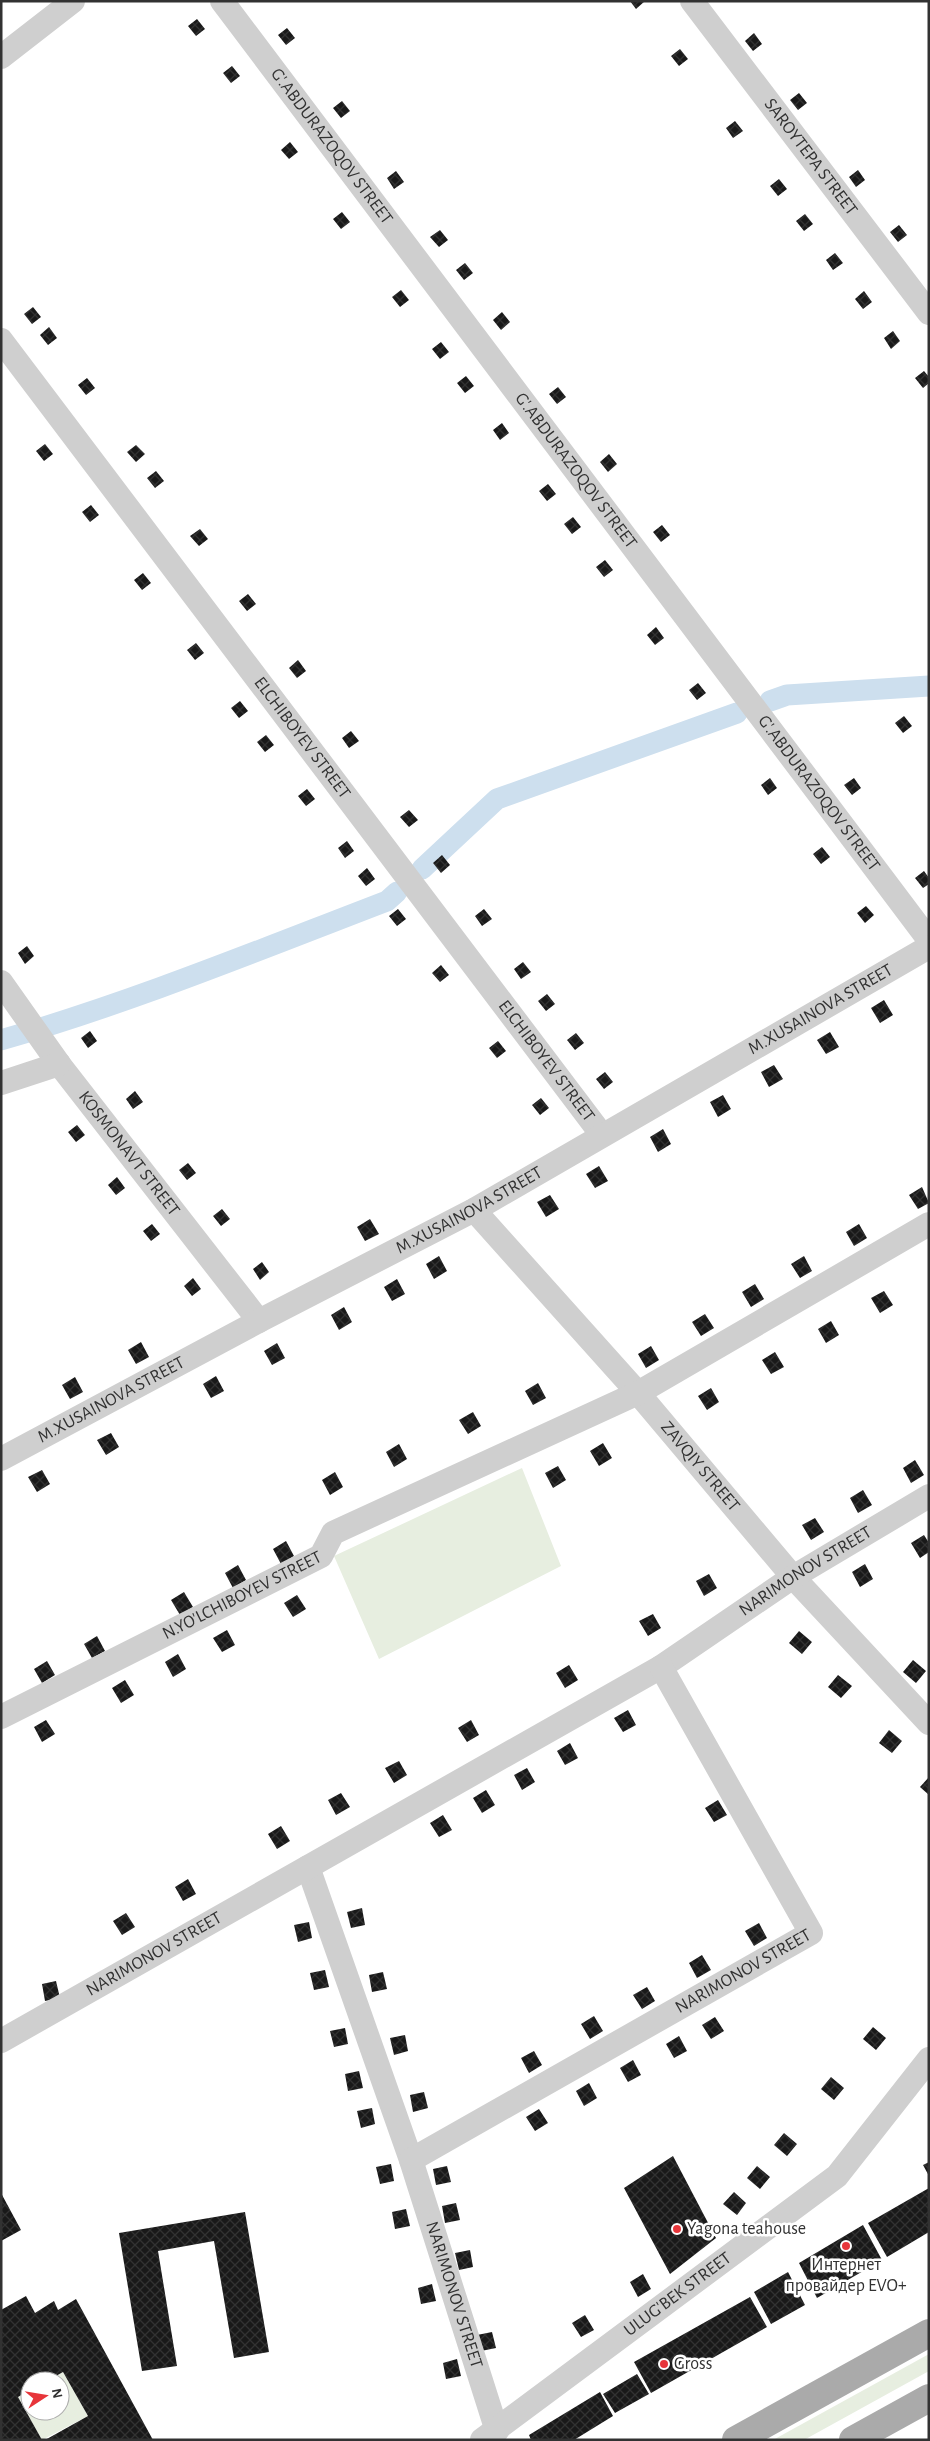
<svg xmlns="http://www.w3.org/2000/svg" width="930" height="2441" font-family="'Alegreya Sans',sans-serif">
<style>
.grass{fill:#e7eee0}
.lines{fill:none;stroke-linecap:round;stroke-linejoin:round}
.canal{stroke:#cddfee;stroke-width:21}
.building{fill:url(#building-cross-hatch)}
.minor{stroke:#cfcfcf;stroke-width:24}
.major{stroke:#aaa;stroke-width:28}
.poi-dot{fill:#e7353a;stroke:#fff;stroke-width:2}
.labels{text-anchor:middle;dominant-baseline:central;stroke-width:5;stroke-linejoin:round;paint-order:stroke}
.street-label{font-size:18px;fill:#323232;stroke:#fff}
.poi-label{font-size:18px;fill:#323232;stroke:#fff;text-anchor:start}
</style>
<defs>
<pattern id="building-cross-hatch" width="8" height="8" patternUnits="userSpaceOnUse" patternTransform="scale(1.25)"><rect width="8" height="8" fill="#191919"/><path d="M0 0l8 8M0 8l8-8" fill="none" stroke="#323232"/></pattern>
</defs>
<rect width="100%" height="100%" fill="#fff"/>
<!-- grass -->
<path class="grass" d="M522 1468 561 1566 379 1659 334 1556Z
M929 2354V2371L804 2440H773Z
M63 2372 88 2416 42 2440 18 2397 30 2390V2411H60V2381H47Z"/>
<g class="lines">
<!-- canal -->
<path class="canal" d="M770 701 787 695 929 686
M422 869 497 799 737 713
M1 1040C133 1002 259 950 387 901L397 892"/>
</g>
<!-- building -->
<path class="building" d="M630 1H645L636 9Z
M197 19 205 29 196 36 188 26Z
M287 28 295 38 286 45 278 35Z
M754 33 762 44 753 51 745 41Z
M680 49 688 59 679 66 671 56Z
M232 66 240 76 231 83 223 73Z
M799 93 807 103 798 110 790 100Z
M342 101 350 111 341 118 333 108Z
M735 121 743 131 733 138 726 128Z
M290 142 298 152 289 159 281 150Z
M858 170 865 180 856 187 849 177Z
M396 171 404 182 394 189 387 178Z
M779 179 787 189 778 196 770 186Z
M342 212 350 222 341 229 333 219Z
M805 214 813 224 804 231 796 221Z
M899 225 907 235 898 242 890 232Z
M440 230 448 240 439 247 430 237Z
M835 253 843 263 833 270 826 260Z
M465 263 473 273 464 280 456 270Z
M401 290 409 300 400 307 392 297Z
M864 291 872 302 863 309 855 299Z
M33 307 41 317 32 324 24 314Z
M502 312 510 322 501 330 493 320Z
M49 327 57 338 48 345 40 335Z
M893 331 900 341 891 349 884 338Z
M441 342 449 352 440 359 432 349Z
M924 371 929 377V383L923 388 915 378Z
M466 376 474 386 465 393 457 383Z
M87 378 95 388 86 395 78 385Z
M558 387 566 397 557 404 549 394Z
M502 423 509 433 500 440 493 430Z
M45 444 53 454 44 461 36 451Z
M136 445 145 454 136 462 127 452Z
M609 454 617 464 608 472 600 462Z
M156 471 164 481 155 488 147 478Z
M548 484 556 494 547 501 539 491Z
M91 505 99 515 90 522 82 512Z
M573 517 581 527 572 534 564 524Z
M662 525 670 535 661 542 653 532Z
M200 529 208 539 199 546 190 536Z
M605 560 613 570 604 577 596 567Z
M143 573 151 583 142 590 134 580Z
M248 594 256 604 247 611 239 601Z
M656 627 664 638 655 645 647 635Z
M196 643 204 653 195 660 187 650Z
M298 660 306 671 297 678 289 668Z
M698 683 706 693 697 700 689 690Z
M240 701 248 711 239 718 231 708Z
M904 716 912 726 903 733 895 723Z
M351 731 359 741 349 748 342 738Z
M266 735 274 745 265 752 257 742Z
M770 778 777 788 768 795 761 785Z
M854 778 861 788 852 795 844 785Z
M307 789 315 799 306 806 298 796Z
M409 810 418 820 409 827 400 817Z
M347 841 354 851 345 858 338 848Z
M822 847 830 857 821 864 813 854Z
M442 855 450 865 441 873 433 863Z
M367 868 375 879 366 886 358 876Z
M924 871 929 878V884L923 888 915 878Z
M866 906 874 915 865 923 857 913Z
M398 909 406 919 397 926 389 916Z
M484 909 492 919 482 926 475 916Z
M27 946 34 956 25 964 18 953Z
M523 962 531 972 521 979 514 969Z
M441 965 449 975 440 982 432 973Z
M547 994 555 1004 546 1011 538 1001Z
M884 1000 893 1015 880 1023 871 1008Z
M90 1031 97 1041 88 1048 81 1038Z
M830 1032 839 1047 826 1054 817 1040Z
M576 1033 584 1043 575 1050 567 1040Z
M498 1041 506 1051 497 1058 489 1048Z
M774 1065 783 1079 769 1087 761 1072Z
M605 1072 613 1082 604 1089 596 1079Z
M135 1091 143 1102 133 1109 126 1099Z
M723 1095 731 1109 718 1117 710 1102Z
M541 1098 549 1108 540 1115 532 1105Z
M77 1125 85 1135 76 1142 68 1132Z
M663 1129 671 1144 658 1152 650 1137Z
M188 1163 196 1173 187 1180 179 1170Z
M599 1166 608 1181 595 1188 586 1174Z
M117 1177 125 1188 116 1195 108 1185Z
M922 1187 929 1203 918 1209 909 1195Z
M550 1195 559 1209 546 1217 537 1202Z
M222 1209 230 1219 221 1226 213 1216Z
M370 1219 379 1234 365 1241 357 1227Z
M152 1224 160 1234 151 1241 143 1231Z
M859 1224 867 1238 854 1246 846 1232Z
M439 1256 447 1271 434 1279 426 1264Z
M804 1256 812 1271 800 1278 791 1264Z
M262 1262 269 1272 260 1280 253 1269Z
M193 1278 201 1289 192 1296 184 1286Z
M397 1279 405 1294 392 1301 384 1287Z
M755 1284 764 1299 751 1307 742 1292Z
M884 1291 893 1305 880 1313 871 1298Z
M344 1307 352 1322 339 1330 331 1315Z
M705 1314 714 1328 701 1336 692 1322Z
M831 1321 839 1335 826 1343 818 1329Z
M141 1342 149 1357 136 1364 128 1350Z
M277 1343 285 1358 272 1365 264 1351Z
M651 1346 659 1360 646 1368 638 1354Z
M775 1352 784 1367 771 1374 762 1360Z
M216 1376 224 1391 211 1398 203 1384Z
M75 1377 83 1392 70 1399 62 1385Z
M538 1383 546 1398 533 1405 525 1391Z
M711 1388 719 1402 707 1410 698 1396Z
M473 1412 481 1426 468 1434 459 1420Z
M111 1433 119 1447 106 1455 97 1440Z
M603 1443 612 1458 599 1466 590 1451Z
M399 1444 407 1459 394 1467 386 1452Z
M915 1460 924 1475 911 1483 903 1468Z
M558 1466 566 1480 553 1488 545 1473Z
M42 1470 50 1484 37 1492 28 1477Z
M335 1472 343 1487 330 1495 322 1480Z
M863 1490 872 1505 858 1513 850 1498Z
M815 1518 824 1532 811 1540 802 1525Z
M924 1535 929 1543V1552L920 1558 911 1543Z
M286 1541 294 1556 281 1564 273 1549Z
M865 1564 873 1579 860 1587 852 1572Z
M238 1565 246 1580 233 1588 225 1573Z
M709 1574 717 1588 704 1596 696 1581Z
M184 1592 193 1607 180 1615 171 1600Z
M297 1595 306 1609 293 1617 284 1603Z
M653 1614 661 1628 648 1636 639 1621Z
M227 1630 235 1645 222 1652 213 1638Z
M799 1631 812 1642 802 1654 789 1643Z
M97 1636 105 1651 92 1658 84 1644Z
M178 1654 186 1669 173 1677 165 1662Z
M913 1660 926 1671 916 1683 903 1672Z
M47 1661 55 1675 42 1683 34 1669Z
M569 1665 578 1680 565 1688 556 1673Z
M838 1675 852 1686 841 1698 828 1687Z
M125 1680 134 1695 121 1703 112 1688Z
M628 1710 636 1725 623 1732 614 1718Z
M46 1720 55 1734 42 1742 34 1727Z
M471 1720 479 1735 467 1742 458 1728Z
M889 1730 902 1741 892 1753 879 1743Z
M570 1743 578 1758 565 1765 557 1751Z
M399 1761 407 1775 394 1783 385 1768Z
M527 1768 535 1782 522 1790 514 1775Z
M929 1777V1795L920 1787Z
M486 1790 495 1805 482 1813 473 1798Z
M341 1793 350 1807 336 1815 328 1800Z
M718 1800 727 1815 714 1822 705 1808Z
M443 1815 452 1830 439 1837 430 1823Z
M281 1826 290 1841 277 1849 268 1834Z
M188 1879 196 1894 183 1901 175 1887Z
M362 1908 365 1925 351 1928 347 1912Z
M126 1913 135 1927 122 1935 113 1921Z
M309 1922 312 1938 298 1942 294 1925Z
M759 1923 767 1938 754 1946 745 1931Z
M702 1955 711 1970 697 1978 689 1963Z
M325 1970 329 1987 314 1990 310 1973Z
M383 1972 387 1989 372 1992 369 1975Z
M56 1981 60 1998 45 2001 42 1984Z
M647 1987 655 2001 642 2009 633 1995Z
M594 2016 603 2031 590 2039 581 2024Z
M715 2017 724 2031 711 2039 702 2025Z
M873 2027 886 2038 876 2050 863 2039Z
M345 2028 348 2044 334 2047 330 2031Z
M405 2035 408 2051 394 2055 390 2038Z
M679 2036 687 2051 674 2058 666 2044Z
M534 2051 542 2065 529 2073 521 2058Z
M633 2060 641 2075 628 2082 620 2068Z
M359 2071 363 2088 348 2091 345 2074Z
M831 2077 844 2088 834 2100 821 2089Z
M589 2083 597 2098 584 2106 576 2091Z
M424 2092 428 2108 413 2112 410 2095Z
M372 2108 375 2124 361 2128 357 2111Z
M539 2109 548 2123 535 2131 526 2117Z
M784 2133 797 2144 787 2156 774 2145Z
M673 2156 716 2238 670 2274 624 2188Z
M929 2162V2176L923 2165Z
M391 2164 394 2181 380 2184 376 2167Z
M447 2166 451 2182 436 2185 433 2169Z
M757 2166 770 2177 760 2189 747 2178Z
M929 2188V2232L887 2257 868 2223Z
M734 2192 746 2203 737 2215 723 2204Z
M1 2193 21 2230 1 2241Z
M456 2203 460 2220 445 2223 442 2206Z
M406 2209 410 2226 395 2229 392 2212Z
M245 2212 269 2352 234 2358 214 2241 158 2251 177 2366 142 2371 119 2233Z
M863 2225 882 2260 817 2298 799 2263Z
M470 2250 473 2267 459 2270 455 2253Z
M788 2272 805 2305 771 2324 754 2292Z
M643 2274 651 2289 638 2297 630 2282Z
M432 2284 436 2301 421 2304 418 2288Z
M26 2296 35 2313 54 2301 58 2310 76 2299 153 2440H45L88 2416 63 2372 47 2381H30V2390L18 2397 42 2440H1V2310Z
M750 2297 767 2327 651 2393 634 2362Z
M585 2315 594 2330 581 2337 572 2323Z
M492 2332 496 2348 481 2351 477 2335Z
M457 2359 461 2376 446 2379 443 2363Z
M637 2374 649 2394 615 2413 603 2394Z
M600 2392 613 2416 574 2440H531L529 2435Z"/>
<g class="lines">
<!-- minor -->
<g class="minor">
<path id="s1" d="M222 1 929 940"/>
<path id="s2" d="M692 1 929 313"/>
<path d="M1 57 73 1"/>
<path id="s3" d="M1 340 602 1135"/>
<path id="s4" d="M1 982 59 1064 259 1321"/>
<path d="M1 1083 59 1064"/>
<path id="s5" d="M474 1210 638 1393 793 1577 929 1723"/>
<path id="s6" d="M1 1459 259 1321 474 1210 929 947"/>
<path id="s7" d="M1 1717 321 1556 333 1533 638 1393 929 1224"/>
<path id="s8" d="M308 1867 411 2160 497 2431"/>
<path id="s9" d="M1 2041 661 1667 793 1577 929 1496"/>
<path id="s10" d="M411 2160 811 1933 661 1667"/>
<path id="s11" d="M482 2440 837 2176 929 2059"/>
</g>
<!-- major -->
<path class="major" d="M736 2440 929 2333
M853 2440 929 2398"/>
</g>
<!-- markers -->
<g class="poi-dot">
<circle cx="677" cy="2229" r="5"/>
<circle cx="846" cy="2246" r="5"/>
<circle cx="664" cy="2364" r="5"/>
</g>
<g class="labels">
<!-- street labels -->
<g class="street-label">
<text stroke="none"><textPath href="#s1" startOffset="182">G'.ABDURAZOQOV STREET</textPath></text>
<text stroke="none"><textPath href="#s2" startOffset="196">SAROYTEPA STREET</textPath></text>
<text stroke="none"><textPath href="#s1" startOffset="588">G'.ABDURAZOQOV STREET</textPath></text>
<text stroke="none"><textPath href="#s3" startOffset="499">ELCHIBOYEV STREET</textPath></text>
<text stroke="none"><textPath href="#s1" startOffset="992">G'.ABDURAZOQOV STREET</textPath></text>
<text stroke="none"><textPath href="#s6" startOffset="935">M.XUSAINOVA STREET</textPath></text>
<text stroke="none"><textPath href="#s3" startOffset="904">ELCHIBOYEV STREET</textPath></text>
<text stroke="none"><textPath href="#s4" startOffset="214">KOSMONAVT STREET</textPath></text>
<text stroke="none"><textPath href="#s6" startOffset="530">M.XUSAINOVA STREET</textPath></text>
<text stroke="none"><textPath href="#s6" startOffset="125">M.XUSAINOVA STREET</textPath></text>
<text stroke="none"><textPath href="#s5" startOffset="342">ZAVQIY STREET</textPath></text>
<text stroke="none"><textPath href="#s9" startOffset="932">NARIMONOV STREET</textPath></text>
<text stroke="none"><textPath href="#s7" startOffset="270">N.YO'LCHIBOYEV STREET</textPath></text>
<text stroke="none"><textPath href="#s9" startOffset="176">NARIMONOV STREET</textPath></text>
<text stroke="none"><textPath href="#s10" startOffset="382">NARIMONOV STREET</textPath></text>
<text stroke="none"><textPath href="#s11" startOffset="244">ULUG'BEK STREET</textPath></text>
<text stroke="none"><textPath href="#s8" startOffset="452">NARIMONOV STREET</textPath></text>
</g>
<!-- poi labels -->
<g class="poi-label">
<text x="687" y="2229">Yagona teahouse</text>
<text x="846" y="2265" text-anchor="middle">Интернет<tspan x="846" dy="21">провайдер EVO+</tspan></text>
<text x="674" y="2364">Gross</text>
</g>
</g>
<!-- border -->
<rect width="930" height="2441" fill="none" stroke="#323232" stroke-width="5"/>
<!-- north arrow -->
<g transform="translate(45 2396) rotate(78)"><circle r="24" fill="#ffffff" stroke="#adadad"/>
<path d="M0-4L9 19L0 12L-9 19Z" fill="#e7353a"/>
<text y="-8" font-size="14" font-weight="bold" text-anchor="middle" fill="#323232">N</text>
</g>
</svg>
